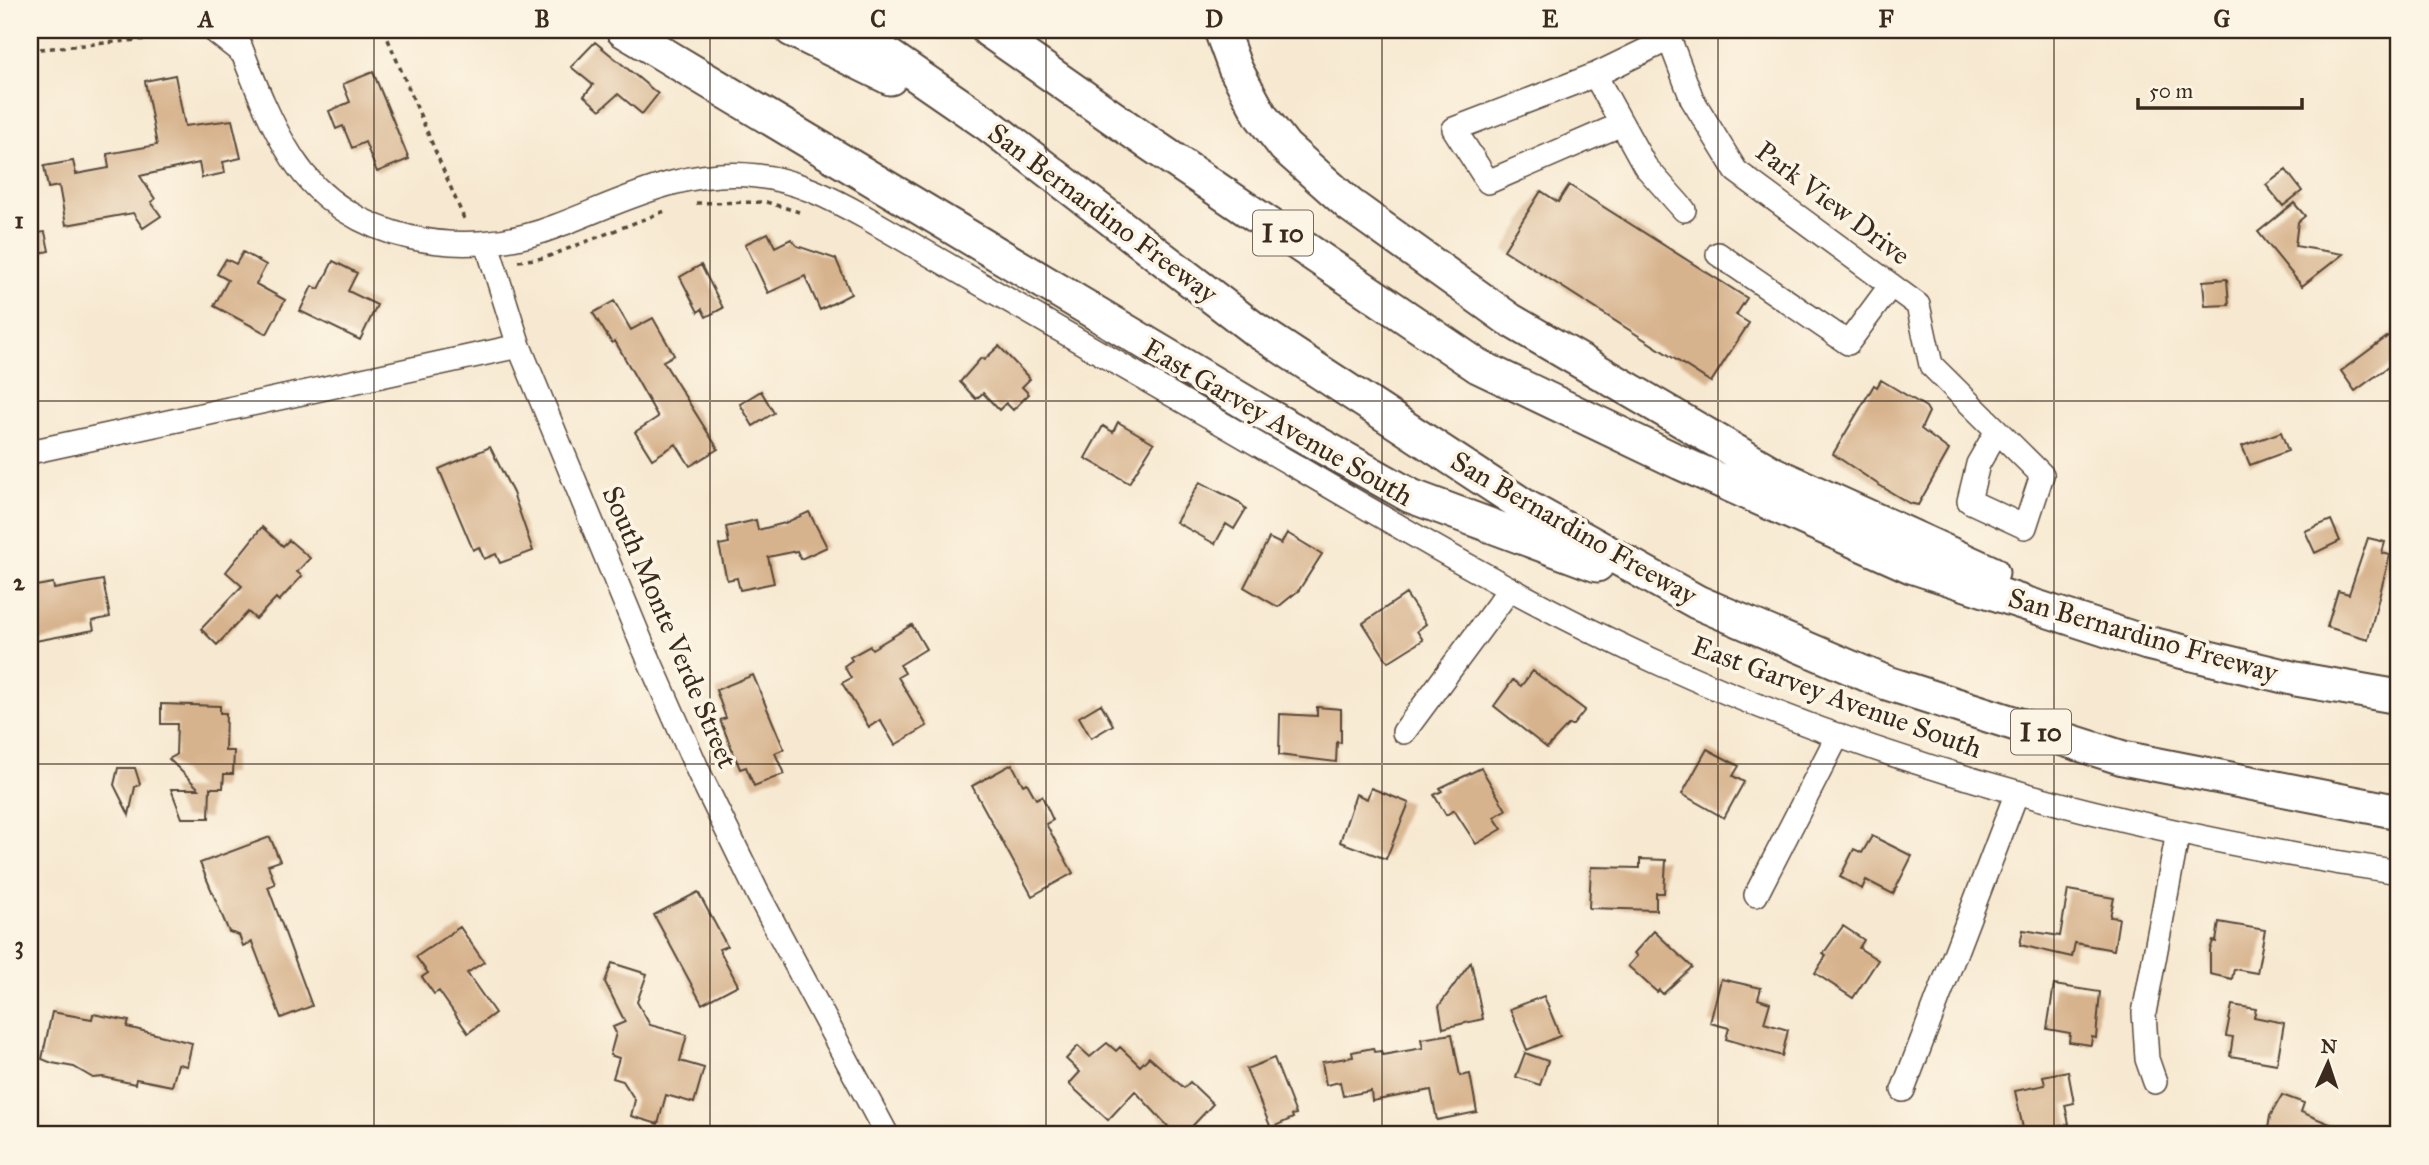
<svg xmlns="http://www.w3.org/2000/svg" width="2429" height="1165" font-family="'IM FELL Great Primer',serif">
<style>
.building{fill:#d7b38d}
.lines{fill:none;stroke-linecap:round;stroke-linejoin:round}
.minor-casing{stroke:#574739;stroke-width:26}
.highway-casing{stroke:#574739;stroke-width:37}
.path{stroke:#574739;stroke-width:3.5;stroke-dasharray:5 5;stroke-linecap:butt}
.minor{stroke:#fff;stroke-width:23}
.highway{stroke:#fff;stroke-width:33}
.grid{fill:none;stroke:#3b2a1e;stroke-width:2;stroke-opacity:0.55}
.labels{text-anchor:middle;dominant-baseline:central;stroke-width:7;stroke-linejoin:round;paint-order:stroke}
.shield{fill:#fcf5e5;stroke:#75675a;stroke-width:2}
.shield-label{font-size:26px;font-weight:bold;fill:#3b2a1e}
.street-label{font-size:28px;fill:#3b2a1e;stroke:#fcf5e5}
.neatline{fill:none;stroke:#3b2a1e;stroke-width:2.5}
.grid-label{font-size:23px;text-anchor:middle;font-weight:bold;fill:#3b2a1e}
</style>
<rect width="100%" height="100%" fill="#fcf5e5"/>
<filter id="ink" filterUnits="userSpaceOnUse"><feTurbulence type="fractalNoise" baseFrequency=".0143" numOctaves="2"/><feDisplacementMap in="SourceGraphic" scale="14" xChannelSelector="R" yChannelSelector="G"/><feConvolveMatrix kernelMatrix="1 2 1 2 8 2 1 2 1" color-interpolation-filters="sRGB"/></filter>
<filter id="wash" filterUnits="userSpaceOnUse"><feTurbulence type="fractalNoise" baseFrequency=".00686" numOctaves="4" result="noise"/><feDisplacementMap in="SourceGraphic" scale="28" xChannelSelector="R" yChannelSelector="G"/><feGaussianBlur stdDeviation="1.57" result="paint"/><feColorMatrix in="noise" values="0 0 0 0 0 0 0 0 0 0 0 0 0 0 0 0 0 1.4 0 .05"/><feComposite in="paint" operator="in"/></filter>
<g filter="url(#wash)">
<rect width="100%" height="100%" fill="#f7e9d1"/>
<g id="blocks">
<!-- building -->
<path class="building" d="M595 42 658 94 642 114 618 94 600 110 584 96 593 85 571 67Z
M373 72 409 159 377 172 365 142 352 148 343 126 336 129 329 111 350 102 343 84Z
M175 75 185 126 232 120 241 158 223 162 225 173 202 178 199 163 140 176 155 199 151 202 161 216 143 228 133 213 66 225 59 186 48 188 44 166 73 161 76 174 109 168 107 154 157 145 145 81Z
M2286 170 2302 191 2283 206 2266 185Z
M1569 185 1747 298 1736 315 1749 323 1711 382 1504 250 1541 191 1558 202Z
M2294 203 2305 216 2298 222 2295 246 2343 254 2302 286 2258 232Z
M45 232 49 251 30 255V234Z
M768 233 775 247 791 239 797 246 836 259 851 294 820 310 805 276 768 293 745 244Z
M243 252 266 265 256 284 285 300 267 334 214 306 228 280 217 274 226 259 236 264Z
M333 261 357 273 348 291 377 305 360 340 300 311 312 286 319 289Z
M701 265 723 308 706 317 702 309 698 312 680 277Z
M2227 279 2229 305 2205 306 2203 281Z
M614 301 631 330 653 318 674 355 663 361 718 449 690 466 676 444 652 459 635 432 658 417 615 341 612 343 593 313Z
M2399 328V359L2355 391 2341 371Z
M999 346 1030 379 1022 387 1029 394 1013 410 1006 403 999 410 983 393 976 399 960 382 981 358 984 360Z
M1881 380 1926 407 1929 412 1921 429 1949 450 1918 505 1909 503 1879 485 1833 454 1874 385 1877 387Z
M761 391 774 413 753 426 740 404Z
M1118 422 1154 443 1129 483 1085 458 1103 426 1113 432Z
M2281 432 2288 451 2250 465 2242 446Z
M490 447 513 493 533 551 500 563 496 554 484 559 479 547 473 550 439 469Z
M1200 482 1239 502 1246 509 1234 529 1226 524 1215 544 1176 522Z
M809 512 827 547 801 559 797 551 768 557 774 583 740 590 737 578 727 580 719 545 729 543 726 527 756 520 758 530 785 523Z
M2331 520 2340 541 2315 553 2305 531Z
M262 527 283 546 289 540 310 558 297 572 302 576 279 601 276 598 256 619 248 612 217 645 201 629 242 586 226 572Z
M1287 533 1322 554 1299 590 1278 607 1244 587 1269 538 1281 544Z
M2368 538 2385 542 2382 553 2390 555 2368 639 2327 627 2338 591 2349 594Z
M103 580 110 617 92 621 94 630 30 642V587L53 583 54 589Z
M1406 594 1426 624 1417 631 1423 640 1388 662 1363 623Z
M912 625 926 649 900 665 905 673 898 677 927 726 895 745 880 720 869 727 842 683 851 678 844 666 852 660 850 657 870 646 872 649Z
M1533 671 1585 710 1573 725H1568L1547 748 1494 706 1513 680 1521 686Z
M753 675 784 749 775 753 784 774 754 786 746 767 740 769 720 720 726 718 716 690Z
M161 704 220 706V713H226L225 751H234L233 774H224L223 788H210L209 818H182L171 789H199L169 759 176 755 177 724H161Z
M1101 704 1113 725 1091 738 1079 717Z
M1317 707 1341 709V743L1337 742 1336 762 1279 755 1280 714 1317 716Z
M1707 749 1739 766 1733 776 1744 782 1724 818 1682 794Z
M1012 764 1023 785 1027 783 1036 799 1042 796 1053 820 1046 824 1073 873 1032 896 972 786Z
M118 768H135L140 784 135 787 129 815 114 785Z
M1481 768 1506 810 1494 817 1502 829 1476 844 1454 810 1446 815 1434 795 1442 791 1440 788Z
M1371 788 1409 803 1386 859 1340 842 1356 794 1367 799Z
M1872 836 1912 856 1893 894 1866 880 1862 889 1840 877 1854 849 1862 853Z
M270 837 280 861 268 865 275 884 268 887 312 1006 281 1018 252 942 243 946 239 935 229 932 200 863Z
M1640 859 1666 860 1664 893H1656V910L1589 908 1591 867 1640 868Z
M2068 890 2114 898 2110 917 2119 918 2114 950 2075 943 2072 957 2020 945 2023 930 2060 936Z
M698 892 727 946 719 949 738 985 702 1004 654 915Z
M2219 922 2265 930 2257 973 2234 969 2232 979 2210 974V950L2213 941 2216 942Z
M1843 926 1864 940 1859 948 1878 960 1853 998 1815 973 1826 956 1823 954Z
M460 927 484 962 467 973 495 1013 468 1033 439 991 434 994 422 977 428 973 416 957Z
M1654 931 1692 967 1663 994 1659 990 1657 992 1628 966 1637 956 1634 953Z
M1471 962 1483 1019 1443 1028 1439 1006Z
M612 963 647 974 637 1002 650 1025 687 1035 680 1061 704 1068 694 1103 666 1095 658 1124 631 1116 635 1100 623 1081 613 1078 619 1058 610 1055 616 1033 613 1027 625 1022 605 982Z
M1721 979 1761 988 1758 999 1770 1003 1764 1023 1788 1030 1782 1056 1726 1039 1729 1028 1710 1023Z
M2054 985 2100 992 2096 1038 2092 1037 2091 1045 2069 1042 2070 1033 2047 1029Z
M1544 996 1560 1036 1527 1050 1510 1009Z
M2232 1005 2256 1009 2254 1017 2284 1023 2277 1064 2230 1056 2233 1037 2226 1036Z
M52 1012 92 1019 93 1014 129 1021 127 1027 192 1043 187 1066 178 1064 172 1086 136 1079 135 1084 103 1077 93 1078 74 1067 52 1063 42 1059Z
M1452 1034 1460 1076 1470 1074 1477 1112 1437 1120 1431 1090 1372 1101 1371 1091 1343 1096 1340 1082 1326 1085 1322 1062 1353 1057 1352 1052 1373 1048 1374 1052 1381 1051 1382 1055 1423 1048 1421 1039Z
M1107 1043 1116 1051 1120 1047 1140 1066 1149 1057 1184 1088 1190 1082 1213 1104 1184 1135H1176L1135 1091 1108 1120 1069 1084 1080 1072 1066 1059 1078 1046 1090 1057Z
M1525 1053 1548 1061 1540 1085 1516 1077Z
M1274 1058 1296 1114 1292 1115 1293 1118 1271 1128 1246 1069Z
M2068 1071 2074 1103 2065 1105 2069 1124 2024 1133 2015 1091 2045 1085 2043 1076Z
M2282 1095 2304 1103 2301 1112 2356 1135H2267L2270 1116Z"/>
</g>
</g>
<g filter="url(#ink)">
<use href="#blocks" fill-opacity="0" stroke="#574739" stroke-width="2"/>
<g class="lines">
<defs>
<path id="minor" d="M213 30 241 52
M234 30C251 74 267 119 293 159 348 244 466 261 554 227 621 202 683 167 757 176 796 180 831 198 865 217 1009 301 1153 384 1297 467 1416 537 1535 607 1661 664 1894 770 2147 835 2399 872
M1666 30 1692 99 1736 171 1918 305 1931 365 2042 475 2025 527 1969 501 1978 464 1997 431
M1595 75 1669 39
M1622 124 1488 182 1454 129 1595 75 1645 166 1684 210
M487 244 519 346 642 644 700 775 758 894 887 1135
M1718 254 1848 343 1891 285
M30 452 519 346
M1404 732 1509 590
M1756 895 1838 735
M2155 1082 2147 1059 2144 1013 2178 832
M1903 1090 2017 792"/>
<path id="highway" d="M623 30 1263 413 1411 496 1597 565
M792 30 890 78
M851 30 989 125 1253 328 1526 507 1697 602 1887 683 2123 758 2399 812
M988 30 1146 141 1478 366 1681 463 1911 566 2147 643 2296 679 2399 697
M1221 30 1235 68 1261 116 1285 147 1350 205 1510 320 1772 473 1992 573"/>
</defs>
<!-- minor casing -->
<use href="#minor" class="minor-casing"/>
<!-- highway casing -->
<use href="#highway" class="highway-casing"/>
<!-- path -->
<path class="path" d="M384 30 465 221
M30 50 191 35
M696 203 766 202 799 212
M518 261 544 258 665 211"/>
<!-- minor -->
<use href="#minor" class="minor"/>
<!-- highway -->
<use href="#highway" class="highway"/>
</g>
</g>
<!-- grid -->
<path class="grid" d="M374 30V1135M710 30V1135M1046 30V1135M1382 30V1135M1718 30V1135M2054 30V1135M30 401H2399M30 764H2399"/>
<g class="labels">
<!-- shield labels -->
<g class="shield">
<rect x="1253" y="210.5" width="60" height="45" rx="5"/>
<rect x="2011" y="709.5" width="60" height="45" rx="5"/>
</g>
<g class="shield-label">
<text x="1283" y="233">I 10</text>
<text x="2041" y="732">I 10</text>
</g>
<!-- street labels -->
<g class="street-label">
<text transform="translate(1833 203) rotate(37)">Park View Drive</text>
<text transform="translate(1103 213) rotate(37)">San Bernardino Freeway</text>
<text transform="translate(1278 422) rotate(30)">East Garvey Avenue South</text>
<text transform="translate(1574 528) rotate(30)">San Bernardino Freeway</text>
<text transform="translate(670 627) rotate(67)">South Monte Verde Street</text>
<text transform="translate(2143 635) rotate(16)">San Bernardino Freeway</text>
<text transform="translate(1837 697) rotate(20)">East Garvey Avenue South</text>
</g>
</g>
<!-- margin -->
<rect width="2429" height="1165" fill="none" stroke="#fcf5e5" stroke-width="77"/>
<!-- north arrow -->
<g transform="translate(2328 1063) rotate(3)" stroke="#fcf5e5" stroke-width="5" paint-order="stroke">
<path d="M0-5L12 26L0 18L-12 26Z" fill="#3b2a1e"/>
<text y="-10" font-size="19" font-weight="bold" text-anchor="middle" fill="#3b2a1e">N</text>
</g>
<!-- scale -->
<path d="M2138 98v10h164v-10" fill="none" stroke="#3b2a1e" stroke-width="3.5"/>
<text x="2149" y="98" font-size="21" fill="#3b2a1e" stroke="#fcf5e5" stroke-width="5" paint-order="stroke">50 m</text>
<rect x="38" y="38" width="2352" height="1088" class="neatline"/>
<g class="grid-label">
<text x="206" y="27">A</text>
<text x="542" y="27">B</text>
<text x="878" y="27">C</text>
<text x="1214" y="27">D</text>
<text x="1550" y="27">E</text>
<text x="1886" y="27">F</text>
<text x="2222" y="27">G</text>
<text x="19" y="228">1</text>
<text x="19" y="590">2</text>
<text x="19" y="953">3</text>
</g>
</svg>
